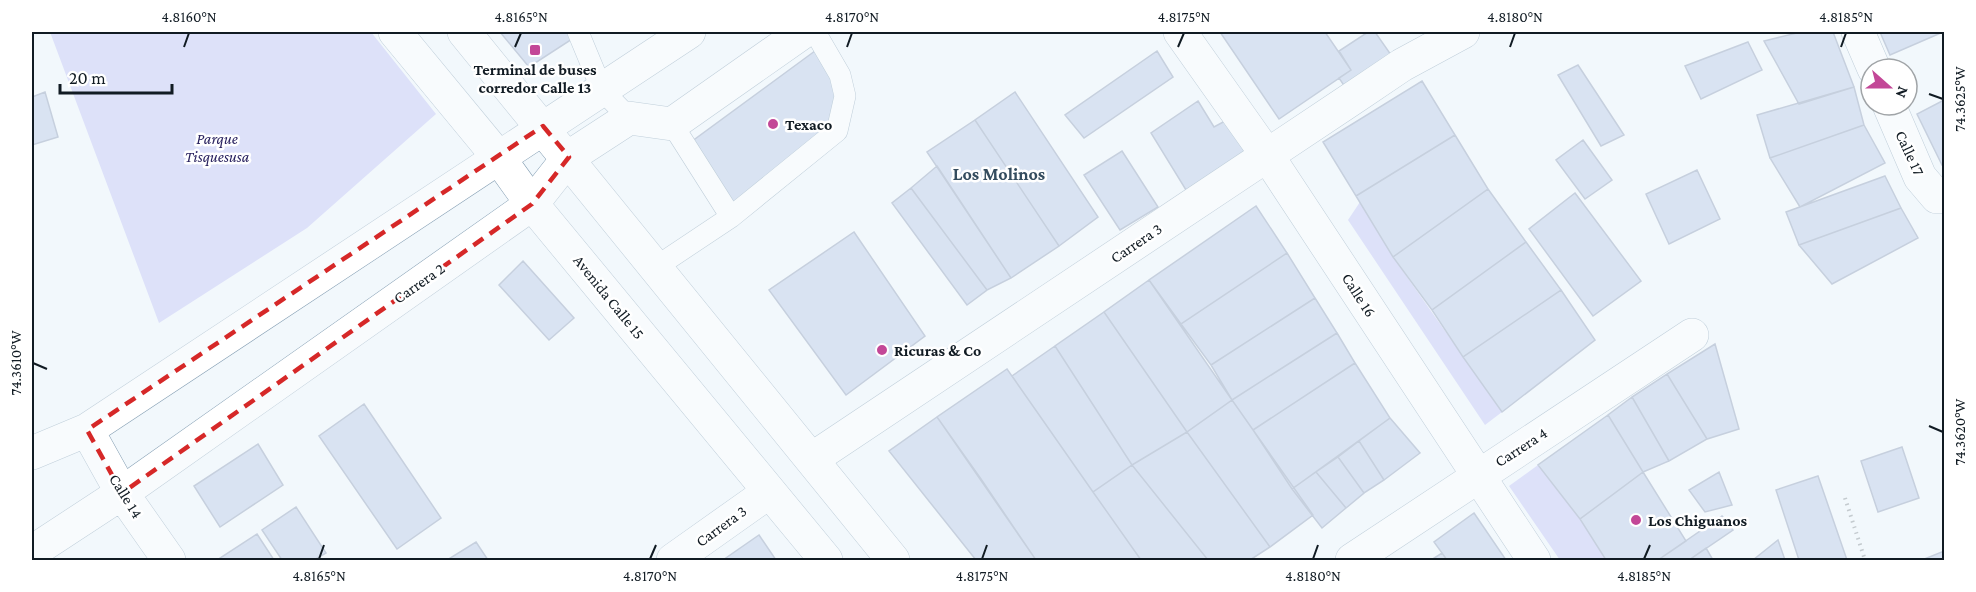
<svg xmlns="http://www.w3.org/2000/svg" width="1976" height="592" font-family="'Crimson Pro',serif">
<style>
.green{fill:#c3c5f7}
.building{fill:#bbcbe7;stroke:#919fba;stroke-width:1.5}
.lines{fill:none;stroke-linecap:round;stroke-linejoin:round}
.lane-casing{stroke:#849eb3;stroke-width:22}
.street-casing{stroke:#849eb3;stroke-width:34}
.secondary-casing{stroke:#849eb3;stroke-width:34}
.path{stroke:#8c949a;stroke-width:4;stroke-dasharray:1.5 4.5;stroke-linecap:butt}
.lane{stroke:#fff;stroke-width:21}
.street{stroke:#fff;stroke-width:33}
.secondary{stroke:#fff;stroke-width:33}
.marked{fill:none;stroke:#d62828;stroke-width:4.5;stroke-dasharray:12 8;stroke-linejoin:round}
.ticks{fill:none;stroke:#111b23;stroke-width:2}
.poi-dot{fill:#c34797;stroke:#fff;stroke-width:2}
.labels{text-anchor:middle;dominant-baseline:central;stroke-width:5;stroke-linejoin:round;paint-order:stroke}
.poi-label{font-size:16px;font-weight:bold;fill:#111b23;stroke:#fff;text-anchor:start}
.park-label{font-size:16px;font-style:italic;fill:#29225f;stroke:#fff}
.street-label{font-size:16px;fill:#111b23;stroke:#fff}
.neighbourhood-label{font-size:18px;font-weight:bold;fill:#344c5e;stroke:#fff}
.neatline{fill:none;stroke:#111b23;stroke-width:2}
.ticks-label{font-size:15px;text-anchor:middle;fill:#111b23}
</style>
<rect width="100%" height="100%" fill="#f2f8fc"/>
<!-- green -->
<path class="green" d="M50 32H371L436 114 307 228 159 323Z
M1360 202 1393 257 1502 412 1485 425 1348 220Z
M1538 465 1580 519 1606 560H1560L1509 486Z"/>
<!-- building -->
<path class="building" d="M500 32H583L529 67Z
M1220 32H1325L1351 70 1279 119Z
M1368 32H1375L1396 62 1349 93 1339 78 1351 70 1339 51Z
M1801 32H1833L1854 87 1799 104 1764 41Z
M1880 32H1943L1890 55Z
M1748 42 1762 70 1701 99 1685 66Z
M819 48 852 106 731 206 691 142Z
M1157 51 1173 77 1084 138 1065 115Z
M1578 65 1624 135 1601 146 1558 75Z
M1422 81 1455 135 1356 196 1323 142Z
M1854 87 1864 125 1770 158 1757 115Z
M45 92 58 137 32 145V97Z
M1015 92 1098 217 1059 246 975 120Z
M1944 100V164L1942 165 1917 114Z
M1198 101 1214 127 1225 121 1246 153 1186 190 1151 133Z
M975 120 1059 246 1011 278 927 152Z
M1864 125 1885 163 1800 207 1770 158Z
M1455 135 1488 189 1393 257 1356 196Z
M1583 140 1612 180 1585 199 1556 160Z
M1122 151 1158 207 1120 230 1084 175Z
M937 166 1011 278 987 290 911 188Z
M1697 170 1720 219 1669 244 1646 194Z
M1885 176 1901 208 1799 245 1786 212Z
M911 188 987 290 967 305 892 203Z
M1488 189 1526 242 1432 310 1393 257Z
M1575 193 1641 281 1593 316 1529 229Z
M1256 206 1287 253 1181 324 1149 280Z
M1901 208 1918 238 1832 284 1799 245Z
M854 232 925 336 846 395 769 290Z
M1526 242 1561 290 1463 357 1432 310Z
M1287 253 1315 298 1211 365 1181 324Z
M523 261 574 318 549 340 499 285Z
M1149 280 1232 400 1187 432 1104 312Z
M1561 290 1595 340 1502 412 1463 357Z
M1315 298 1337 333 1232 400 1211 365Z
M1104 312 1187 432 1132 465 1055 346Z
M1337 333 1355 363 1253 430 1232 400Z
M1715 344 1739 429 1707 439 1667 374Z
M1055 346 1132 465 1093 492 1012 376Z
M1355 363 1390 418 1292 489 1253 430Z
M1007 369 1093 492 1141 560H1036L937 417Z
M1667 374 1707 439 1669 461 1632 397Z
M1632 397 1669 461 1643 472 1608 415Z
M1232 400 1313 515 1270 547 1187 432Z
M364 404 441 518 397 549 319 436Z
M1608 415 1643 472 1580 519 1538 465Z
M937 417 981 479 1036 560H976L889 451Z
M1390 418 1420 453 1384 480 1359 441Z
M1187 432 1270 547 1250 560H1208L1132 465Z
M1359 441 1384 480 1364 493 1338 457Z
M258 444 283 485 220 527 194 486Z
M1902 447 1919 498 1878 512 1861 461Z
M1338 457 1364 493 1346 508 1316 472Z
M1132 465 1208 560H1141L1093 492Z
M1316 472 1346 508 1322 528 1292 489Z
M1643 472 1686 541 1658 560H1606L1580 519Z
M1719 472 1732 505 1705 512 1689 490Z
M1818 476 1847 560H1799L1776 490Z
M296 507 326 553 314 560H282L262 530Z
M1474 513 1506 560H1447L1434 542Z
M1722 516 1733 530 1689 560H1658Z
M257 534 274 560H217Z
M759 535 776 560H723Z
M1778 540 1785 560H1753Z
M476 542 488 560H447Z
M1706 548 1713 560H1689Z
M1944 551V560H1922Z
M1442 553 1447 560H1431Z"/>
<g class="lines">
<defs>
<path id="lane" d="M578 32 602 90 629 118
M672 124 731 217
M656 267 731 217 837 131 845 96 840 75 815 32"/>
<path id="street" d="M1180 32 1267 155 1534 560
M1858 32 1874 69
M1889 105 1920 177 1937 197H1944
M87 430 122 493 169 560
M32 453 87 430 689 32
M812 459 1356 96 1402 65 1463 32
M32 552 122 493 532 204 569 157 629 118 672 124 803 32
M673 560 769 492
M1352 560 1692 335"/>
<path id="secondary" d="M395 32 499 158 532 204 826 560
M464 32 893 560"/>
</defs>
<!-- lane casing -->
<use href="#lane" class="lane-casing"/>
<!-- street casing -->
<use href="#street" class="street-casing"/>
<!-- secondary casing -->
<use href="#secondary" class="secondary-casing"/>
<!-- path -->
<path class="path" d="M1845 498 1865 560"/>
<!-- lane -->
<use href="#lane" class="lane"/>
<!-- street -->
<use href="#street" class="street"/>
<!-- secondary -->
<use href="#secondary" class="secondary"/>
</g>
<!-- marked area -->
<path d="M0 0H1976V592H0ZM543 126 569 157 532 204 122 493 87 430Z" fill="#f2f8fc" fill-opacity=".55" fill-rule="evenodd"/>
<path class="marked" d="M543 126 569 157 532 204 122 493 87 430Z"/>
<!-- ticks -->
<path class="ticks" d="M184 47 189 33M515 47 521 33M847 47 852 33M1178 47 1184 33M1510 47 1515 33M1841 47 1846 33M1929 94 1943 99M33 363 47 369M1929 426 1943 432M319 559 324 545M650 559 656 545M982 559 987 545M1313 559 1318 545M1644 559 1650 545"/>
<!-- markers -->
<g class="poi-dot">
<rect x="529" y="44" width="12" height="12" rx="3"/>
<circle cx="773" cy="124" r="6"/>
<circle cx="882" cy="350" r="6"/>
<circle cx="1636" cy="520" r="6"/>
</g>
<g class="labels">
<!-- poi labels -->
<g class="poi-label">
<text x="535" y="69" text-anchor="middle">Terminal de buses<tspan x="535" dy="18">corredor Calle 13</tspan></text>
<text x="785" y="124">Texaco</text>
<text x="894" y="350">Ricuras &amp; Co</text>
<text x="1648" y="520">Los Chiguanos</text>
</g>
<!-- park labels -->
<g class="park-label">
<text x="217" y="138">Parque<tspan x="217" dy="18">Tisquesusa</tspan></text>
</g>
<!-- street labels -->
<g class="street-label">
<text transform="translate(1910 153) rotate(65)">Calle 17</text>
<text transform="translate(1136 243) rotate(-34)">Carrera 3</text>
<text transform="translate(419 283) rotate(-35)">Carrera 2</text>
<text transform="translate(1359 295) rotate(57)">Calle 16</text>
<text transform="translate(609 297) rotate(51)">Avenida Calle 15</text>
<text transform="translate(1521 447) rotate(-33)">Carrera 4</text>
<text transform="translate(126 496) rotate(58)">Calle 14</text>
<text transform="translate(721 526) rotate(-36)">Carrera 3</text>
</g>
<!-- neighbourhood labels -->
<g class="neighbourhood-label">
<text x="999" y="174">Los Molinos</text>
</g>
</g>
<!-- border -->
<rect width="1976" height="592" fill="none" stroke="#ffffff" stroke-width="66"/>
<!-- north arrow -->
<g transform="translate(1889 87) rotate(111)"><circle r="28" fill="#ffffff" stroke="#a0a4a7" stroke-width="1.5"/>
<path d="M0-4.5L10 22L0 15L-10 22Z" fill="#c34797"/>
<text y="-9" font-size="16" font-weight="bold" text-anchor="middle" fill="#111b23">N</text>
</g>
<!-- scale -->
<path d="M60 84v9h112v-9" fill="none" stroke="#111b23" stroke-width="3"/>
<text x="69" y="84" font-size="18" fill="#111b23" stroke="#ffffff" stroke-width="4.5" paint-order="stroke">20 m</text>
<rect x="33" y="33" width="1910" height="526" class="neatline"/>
<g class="ticks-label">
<text x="189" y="22">4.8160°N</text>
<text x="521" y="22">4.8165°N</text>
<text x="852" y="22">4.8170°N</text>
<text x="1184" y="22">4.8175°N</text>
<text x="1515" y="22">4.8180°N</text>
<text x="1846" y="22">4.8185°N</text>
<text transform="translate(1960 99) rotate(-90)" y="5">74.3625°W</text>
<text transform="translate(16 363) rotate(-90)" y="5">74.3610°W</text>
<text transform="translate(1960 432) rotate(-90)" y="5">74.3620°W</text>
<text x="319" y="581">4.8165°N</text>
<text x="650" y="581">4.8170°N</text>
<text x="982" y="581">4.8175°N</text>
<text x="1313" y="581">4.8180°N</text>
<text x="1644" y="581">4.8185°N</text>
</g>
</svg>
